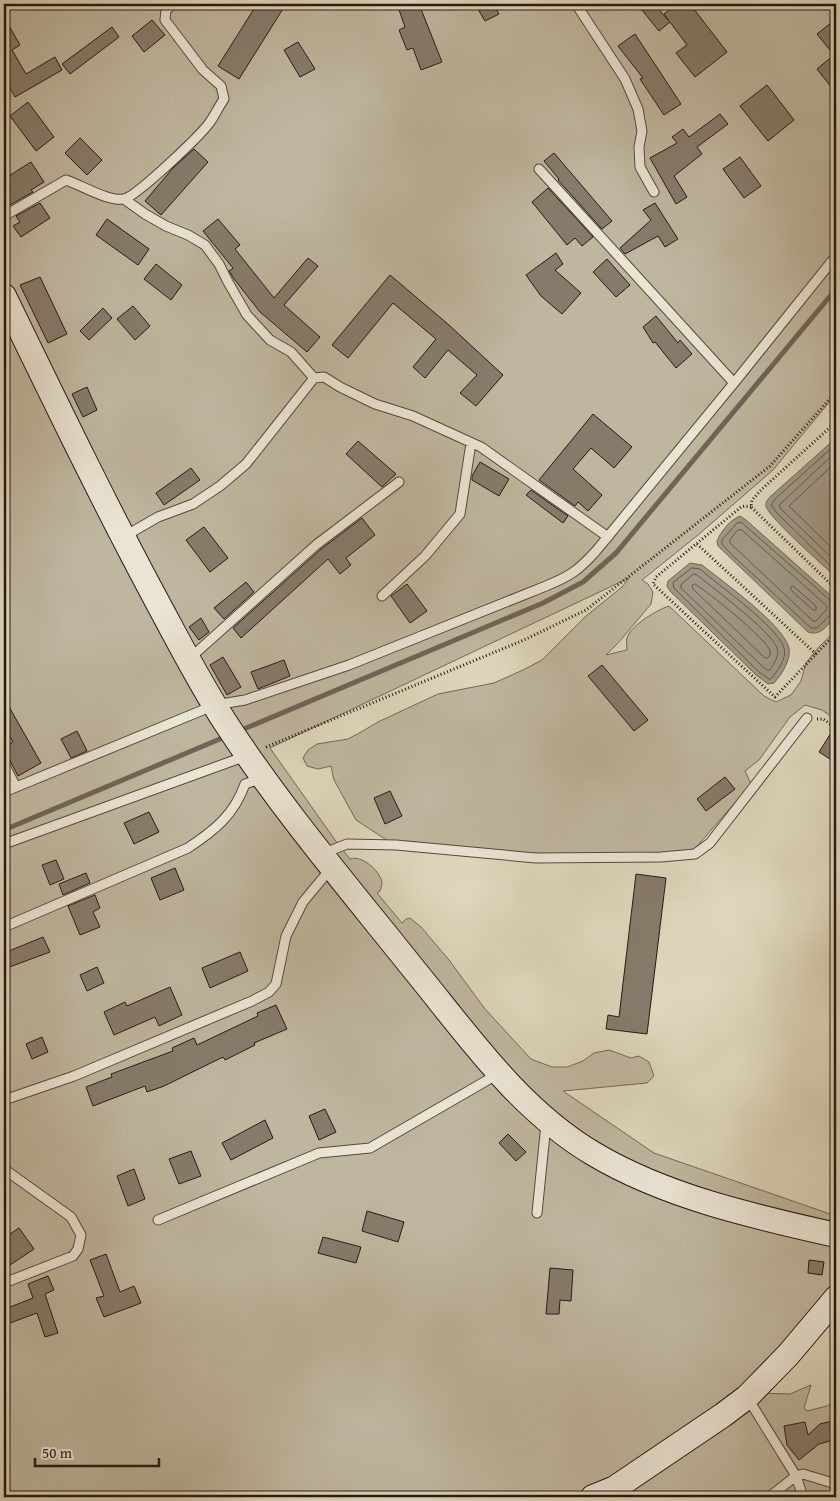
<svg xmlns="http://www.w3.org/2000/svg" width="840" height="1501" font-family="'Gentium Book Plus',serif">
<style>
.green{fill:#bfb69f;stroke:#726859}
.water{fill:#9f9683;stroke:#6f6456}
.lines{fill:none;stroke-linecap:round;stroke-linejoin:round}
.shore{stroke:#62584b;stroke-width:1}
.stream{stroke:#6f6456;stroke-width:5}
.building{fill:#867b6b;stroke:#261913}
.lane-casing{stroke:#54483d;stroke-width:11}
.secondary-casing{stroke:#261913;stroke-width:26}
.path{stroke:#261913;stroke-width:3;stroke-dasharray:1 2.5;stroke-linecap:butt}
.lane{stroke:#eae4d3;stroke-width:9}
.secondary{stroke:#eae4d3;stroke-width:24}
</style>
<rect width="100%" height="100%" fill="#ded6bc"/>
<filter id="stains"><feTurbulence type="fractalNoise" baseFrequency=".004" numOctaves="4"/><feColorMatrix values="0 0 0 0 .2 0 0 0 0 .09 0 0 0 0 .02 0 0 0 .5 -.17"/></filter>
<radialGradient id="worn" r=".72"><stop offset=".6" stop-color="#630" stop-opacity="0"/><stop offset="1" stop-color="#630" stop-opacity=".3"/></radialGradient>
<!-- green -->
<path class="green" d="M4 4H836V394L773 470 698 535 642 580 648 584 653 592 651 604 619 642 606 655 627 650C627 647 626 641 627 638 631 625 657 610 669 606L764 696 776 702 791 695 801 681 806 663 817 649 836 630V720L822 710 805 705 790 717 759 760 745 771 751 784 693 851 560 858 391 843 356 820 334 780 331 766 318 769 307 766 303 758 308 750 317 744 348 739 361 732 378 722 438 694 494 683 523 670 542 660 585 617 622 587 629 578 270 748 335 840 350 859C362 855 379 870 382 882 382 884 381 889 380 891L377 893 402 923 406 919 410 918 421 927 449 960 485 1009 531 1059 552 1067H567L583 1061 594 1053 609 1050 631 1058 639 1056 649 1062 654 1076 647 1083 563 1091 654 1153 836 1216V1298L758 1393 790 1394 811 1385 804 1408 807 1411 827 1406 836 1400V1497H4Z"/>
<!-- water -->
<path class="water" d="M836 438V577C825 567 768 517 766 506 765 502 768 499 771 496Z
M740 516 746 520 836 600V614C830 624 820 637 808 632L718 546 717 541C721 531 730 520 740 516Z
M690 563 702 565C722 581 784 625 789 648 791 660 782 674 774 683L768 684 756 675 670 591 667 586 668 581Z"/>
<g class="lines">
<!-- shore -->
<path class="shore" d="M836 444 775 499 771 505 777 513 836 571
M836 452 779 505 781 509 836 562
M836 462 789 506 836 552
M738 530H742L827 606V609L816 621H813L730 543V540Z
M692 568 700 569C718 585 778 627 784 648 787 659 778 670 771 679H769L759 672 674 588 673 583Z
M694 574 697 575C713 588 772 632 777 648 780 656 774 663 770 670H767L763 667 681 588V585Z
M695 584C707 591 768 640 770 651 771 654 770 655 768 658H765L693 589 692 586Z
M793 586 816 606V610H813L791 590V587Z
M836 603 831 601 741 522 737 523 722 540V544L732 555 811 628H817L831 614 836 613"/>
<!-- stream -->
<path class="stream" d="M239 731 543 603 583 582 616 553 836 289
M4 830 227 736"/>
</g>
<!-- building -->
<path class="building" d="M257 4H286L239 79 218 66Z
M397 4H419L442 62 421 70 413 48 407 50 399 30 405 27Z
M475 4H493L499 14 485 21Z
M637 4H654L669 21 664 14 677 4H690L727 52 695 77 676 53 687 45 670 22 659 31Z
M4 17 20 45 12 50 26 74 55 57 62 70 15 97 4 78Z
M836 19V93L817 69 834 55 817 34Z
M152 20 165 35 144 52 132 36Z
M112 27 119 37 70 74 62 64Z
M635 34 681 104 664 115 640 79 643 78 618 46Z
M298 42 315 69 300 77 284 50Z
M767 85 794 120 768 141 740 106Z
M28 102 54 137 36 151 10 116Z
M720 114 728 124 697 147 702 154 674 176 687 197 676 204 650 158 677 143 672 137 683 129 689 137Z
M80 138 102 160 87 175 65 153Z
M194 149 208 162 161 215 145 201 173 168Z
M554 153 612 221 602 229 558 180 559 179 544 161Z
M740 157 761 186 744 198 723 169Z
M31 162 44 182 31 190 33 192 10 205 4 196V179Z
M548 188 593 237 582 246 575 238 567 245 532 202Z
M40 203 50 218 21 237 13 226 20 222 16 216Z
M655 203 678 239 665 247 658 236 625 254 620 248 651 220 643 210Z
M107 219 149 249 138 265 96 235Z
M218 219 240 245 235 249 274 298 308 258 318 266 284 305 320 337 307 352 260 312 234 279 229 271 233 268 203 231Z
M556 253 563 264 555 270 581 293 562 314 541 296 526 275Z
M607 259 630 285 616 297 593 272Z
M156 264 182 285 171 300 144 279Z
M390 275 449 325 503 375 476 406 460 393 477 375 448 350 425 378 413 367 436 339 393 303 348 358 332 345Z
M40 277 67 334 48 343 20 285Z
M133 306 150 326 135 340 117 319Z
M103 308 112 318 89 340 80 331Z
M656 316 678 343 680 340 692 354 676 368 655 342 653 343 643 327Z
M87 387 97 410 83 417 72 394Z
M593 414 632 447 614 468 591 448 573 469 602 495 588 511 578 502 575 506 539 480Z
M358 441 396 474 382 487 346 454Z
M480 462 509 479 499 496 472 480V476Z
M191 468 200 480 164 505 156 493Z
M531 490 568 516 563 523 526 495Z
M362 518 375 535 346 558 351 565 340 574 328 559 241 638 233 628 320 550Z
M204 527 228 558 210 572 186 540Z
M246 582 254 592 224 619 214 608Z
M407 584 427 611 410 623 391 596Z
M201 618 209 632 199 640 189 627Z
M223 657 241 687 227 695 210 665Z
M284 660 290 676 258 689 251 672Z
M602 665 648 720 634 731 588 676Z
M4 698 41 763 18 776 4 749V747L13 742 4 727Z
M836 725V763L819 752Z
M77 731 87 751 71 758 61 739Z
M725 777 735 789 706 811 697 799Z
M390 791 402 816 385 824 374 798Z
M149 812 159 832 134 844 124 823Z
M56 860 64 879 50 885 42 865Z
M175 868 184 890 160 900 151 878Z
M86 873 90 883 63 895 59 884Z
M636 874 666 878 647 1034 606 1029 608 1015 619 1017Z
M95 895 100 908 93 912 100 927 80 935 68 906Z
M43 937 50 952 4 969V953Z
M240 952 248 971 210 988 202 968Z
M97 967 104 983 87 991 80 975Z
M170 987 182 1015 159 1026 155 1017 114 1035 104 1012 125 1002 127 1006Z
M276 1005 287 1029 254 1043 255 1045 225 1060 223 1057 164 1086 147 1092 145 1086 93 1106 86 1087 112 1077 111 1074 173 1051 172 1048 194 1038 197 1045 258 1016 257 1013Z
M42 1037 48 1052 32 1059 26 1044Z
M325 1109 336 1132 319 1140 309 1116Z
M265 1120 273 1138 231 1160 222 1143Z
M508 1134 526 1152 516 1161 499 1143Z
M191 1151 201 1176 179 1184 169 1159Z
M134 1169 145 1199 128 1206 117 1176Z
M367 1211 404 1222 398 1242 362 1231Z
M19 1228 34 1249 4 1269V1238Z
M323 1237 361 1247 356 1263 318 1253Z
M106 1254 120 1292 134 1286 141 1303 104 1317 96 1298 104 1296 90 1260Z
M809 1260 824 1262 822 1275 808 1273Z
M550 1268 573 1270 571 1301 560 1300 559 1314H546Z
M48 1276 54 1290 45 1294 58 1333 45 1337 37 1313 10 1323 5 1309 33 1298 28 1284Z
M836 1420V1439L819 1444 799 1460 787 1445 784 1426 805 1422 808 1435 820 1424Z"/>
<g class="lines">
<defs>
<path id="lane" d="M576 4 625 79 638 109 642 131 639 147 640 167 654 192
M124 199 145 214 166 226 188 235 205 245 219 264 228 282 247 315 270 340 291 352 314 378
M4 216 66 180C81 185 109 202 124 199 137 196 201 135 210 122 215 115 219 106 224 99L221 86 203 70 165 20 166 10 173 4
M734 383 836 256
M125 536 158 517 193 504 220 486 246 464 314 378 324 377 340 387 375 404 413 416 481 447 608 537
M382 596 425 556 460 514 471 443
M189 659 316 545 399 482
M4 764 16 787
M4 792 215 705 245 700 349 665 546 586C570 576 578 571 596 551L734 383 539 169
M4 844 246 756
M322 854 347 844 396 845 536 858 661 857 695 854 710 843 807 718
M4 927 188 848C215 830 234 815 245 784L263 778
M4 1100 74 1076 252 1001 269 992 276 984 286 936 303 902 332 867
M4 1169 71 1217 81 1235 78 1249 73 1256 4 1283
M537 1213 546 1124
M158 1220 319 1153 370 1148 498 1074
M747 1397 796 1476 803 1497
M769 1497 796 1476 803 1474 836 1484"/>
<path id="secondary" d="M4 296C55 401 105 505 160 607 181 646 201 685 225 722 281 808 348 887 412 967 467 1034 518 1109 594 1154 666 1197 756 1217 836 1235
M593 1497 615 1488 723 1415 747 1397 788 1355 836 1298"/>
</defs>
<!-- lane casing -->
<use href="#lane" class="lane-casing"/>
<!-- secondary casing -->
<use href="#secondary" class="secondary-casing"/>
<!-- path -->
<path class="path" d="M836 422 762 489 752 500 751 507 836 589
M751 507 745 506 741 507 656 577 653 584 775 697 836 633
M697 544 816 654
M817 719H823L836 728
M266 747 524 640 586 610 770 466 836 392"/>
<!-- lane -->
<use href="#lane" class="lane"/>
<!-- secondary -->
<use href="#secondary" class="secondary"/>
</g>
<!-- margin -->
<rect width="840" height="1501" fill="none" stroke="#ded6bc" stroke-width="20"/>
<rect x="5" y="5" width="830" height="1491" fill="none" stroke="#261913" stroke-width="2.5"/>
<rect x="10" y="10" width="820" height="1481" fill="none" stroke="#261913"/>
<!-- scale -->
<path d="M35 1458v8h124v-8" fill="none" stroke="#261913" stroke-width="2.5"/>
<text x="42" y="1458" font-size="15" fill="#261913" stroke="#eae4d3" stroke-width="4" paint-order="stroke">50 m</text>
<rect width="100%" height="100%" filter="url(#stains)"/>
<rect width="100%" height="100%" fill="url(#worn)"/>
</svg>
